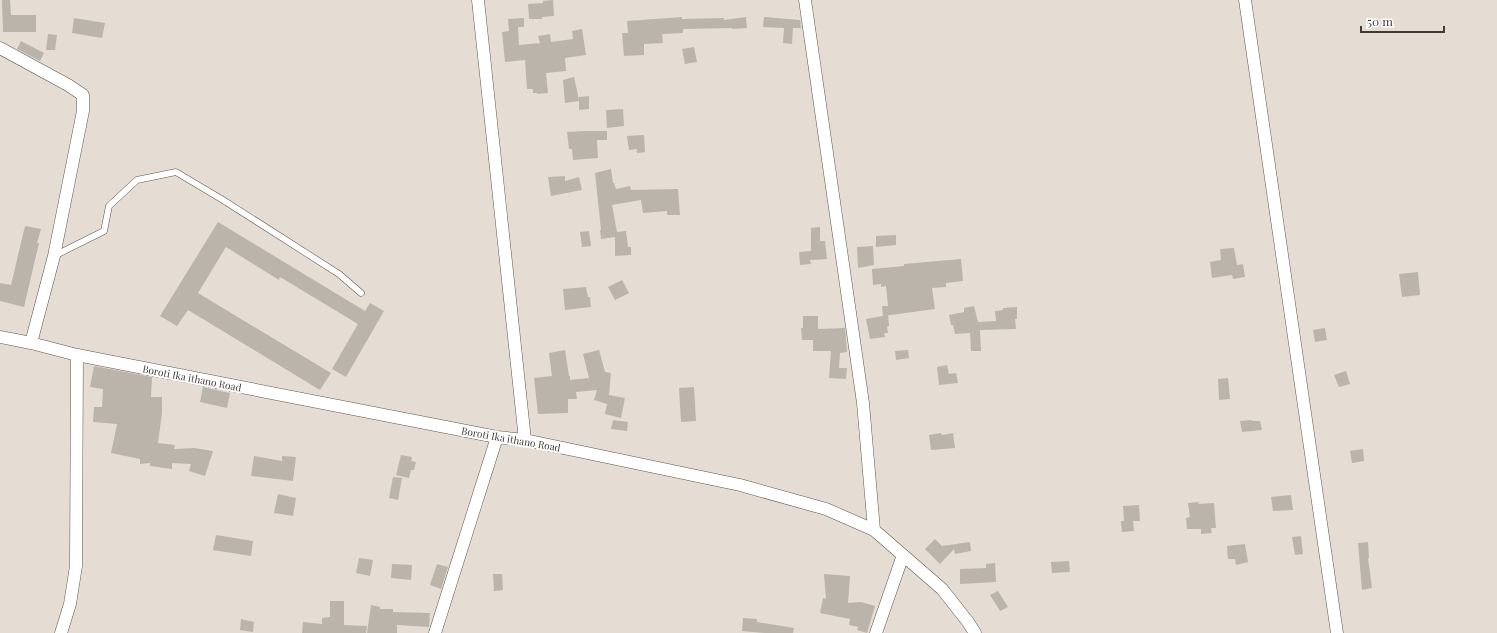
<svg xmlns="http://www.w3.org/2000/svg" width="1497" height="633" font-family="'Playfair Display',serif">
<style>
.building{fill:#bbb4aa}
.lines{fill:none;stroke-linecap:round;stroke-linejoin:round}
.lane-casing{stroke:#5d574e;stroke-width:7}
.street-casing{stroke:#5d574e;stroke-width:13}
.lane{stroke:#fff;stroke-width:6}
.street{stroke:#fff;stroke-width:12}
.labels{text-anchor:middle;dominant-baseline:central;stroke-width:4;stroke-linejoin:round;paint-order:stroke}
.street-label{font-size:10px;fill:#3f3c38;stroke:#fff}
</style>
<rect width="100%" height="100%" fill="#e5ddd3"/>
<!-- building -->
<path class="building" d="M2 0H10L11 15H36V32H3Z
M553 0 554 16 542 17V19H529L528 4 543 3V1Z
M682 17V19L724 18V20L746 17 747 28 732 29V28L683 29V33L662 34 663 43 644 44V55L624 56 622 33H628L627 21Z
M764 17 800 20 801 28H793L792 44 783 43 784 28 763 27Z
M74 18 105 23 102 38 72 33Z
M524 18V27H518L519 45 540 43 538 36 550 34 551 42 573 39 572 31 582 29 586 55 565 58 566 71 546 73 548 93 537 94V93H533V89H527L525 60 505 62 502 32 509 31 508 19Z
M48 34 57 35 55 50H46Z
M21 41 44 53 40 61 17 49Z
M694 47 697 62 685 64 682 49Z
M574 77 579 100V97L589 96V109L579 110V101L565 103 563 80Z
M623 109 624 126 607 128 606 110Z
M586 131H607V140H597L598 158 573 160 572 149H569L567 132Z
M644 135 645 152 637 153V149L629 150 627 136Z
M611 169 613 183H614L616 189 630 186 631 190 678 189 680 215H667V211L643 213 641 200 612 205 617 232 626 231 628 247H631V255L615 256V237L601 239 600 230H601L595 173Z
M565 176V181L579 177 582 190 551 196 548 177Z
M218 222 365 311 370 303 384 311 346 377 332 369 358 324 280 277 279 280 226 247 198 293 331 373 320 390 188 310 177 326 160 316Z
M25 226 41 229 37 243H39L24 307 0 301V283L11 285Z
M820 227V241H825L827 259 810 260 811 264 800 265 799 252 811 251V228Z
M589 231 591 246 582 247 580 232Z
M896 235V245L876 247V236Z
M873 246 874 265 858 268 857 247Z
M1234 248 1237 265 1243 264 1245 277 1233 279 1232 275 1212 278 1210 262 1221 260 1220 249Z
M961 259 963 281 946 283V287L932 288 935 309 883 316 882 306H888L886 286 881 287V284L873 285 872 269 904 266V264Z
M1418 272 1420 295 1402 297 1399 274Z
M622 280 629 293 615 300 608 287Z
M586 287 588 297H590L591 307 565 310 563 289Z
M974 306 978 322 996 321 995 311 1003 310V308L1017 307V319H1015L1016 329 980 330 981 351H971L970 333 955 334 953 325H951L949 315 964 312V308Z
M888 315 889 326 887 327 888 333H884L885 337 870 339 866 319Z
M803 316H818V329L845 328 847 352 840 353 839 368H847L846 379 829 378 831 351H813V340H802L801 328H803Z
M1325 328 1327 340 1315 342 1313 330Z
M565 350 569 376H570V380L589 378 583 354 599 350 605 372 611 373 609 395 625 398 621 418 605 414 607 404 594 400 597 390 576 392 577 399H568V413L538 414 534 378 552 376 549 353Z
M908 350 909 358 896 360 895 351Z
M947 365 949 374 956 373 958 383 939 385 937 367Z
M94 366 152 377 151 397H162V413L158 443 175 445 174 449 194 448 213 451 205 476 189 471 191 464 172 463V469L150 466V463L140 464V459L111 453 117 424 93 422 94 407H102L103 389 90 387Z
M1346 371 1350 384 1339 387 1334 375Z
M1228 378 1230 399 1219 400 1218 379Z
M203 387 230 393 227 408 200 402Z
M694 387 696 421 681 422 679 388Z
M613 420 628 422 627 431 611 429Z
M1252 420V421H1260L1262 430 1242 432 1240 421Z
M941 433 942 435 953 433 955 448 931 450 929 435Z
M1363 449 1364 461 1352 463 1350 451Z
M401 455 412 457 411 461 416 462 414 470H411L409 478 396 475Z
M254 456 282 461V456L296 457 293 481 251 476Z
M393 477 402 478 398 500 389 498Z
M278 494 296 498 293 516 274 513Z
M1291 495 1293 510 1273 511 1271 497Z
M1198 502 1199 504 1214 503 1216 528H1211L1212 533 1201 534V529H1187L1186 518 1190 517 1188 503Z
M1139 505 1140 521H1133L1134 531 1122 532 1121 521H1124L1123 506Z
M216 535 253 541 251 556 213 550Z
M1301 536 1303 554 1295 555 1292 537Z
M935 539 942 546 970 542 971 551 955 554 954 549 940 564 925 549Z
M1368 542 1369 558H1368L1372 588 1362 590 1358 543Z
M1245 544 1248 562 1236 565 1235 559H1228L1227 546Z
M359 558 373 560 370 576 356 573Z
M1069 561 1070 572 1052 573 1051 562Z
M995 563 996 582 960 584V569L986 568V564Z
M392 564 412 565 411 580 391 578Z
M437 564 448 567 441 589 430 585Z
M493 574H502L503 590 494 591Z
M824 574 850 576 848 603 861 602 875 606 867 633 857 630 858 627 849 625 850 619 820 613 823 598 826 599Z
M998 591 1008 607 1000 611 990 595Z
M330 601H344V625L367 626 366 633H302L303 622 322 624V618L330 617Z
M371 605 380 607V609H393V612L430 613 429 627 397 625V633H367Z
M743 618 757 619V622L794 628 793 633H765L742 631Z
M241 619 254 622 253 632 240 630Z"/>
<g class="lines">
<defs>
<path id="lane" d="M54 256 104 231 109 206 137 180 176 172 223 200 339 274 361 293"/>
<path id="street" d="M478 0 525 440
M805 0 863 403 874 530
M1245 0 1337 633
M0 48 68 85 83 95V111L54 256 31 343
M0 337 31 343 77 355 497 437 525 440 740 485 826 509 874 530 942 589 968 622 975 633
M61 633 70 604 76 566 77 355
M435 633 497 437
M876 633 903 555"/>
</defs>
<!-- lane casing -->
<use href="#lane" class="lane-casing"/>
<!-- street casing -->
<use href="#street" class="street-casing"/>
<!-- lane -->
<use href="#lane" class="lane"/>
<!-- street -->
<use href="#street" class="street"/>
</g>
<g class="labels">
<!-- street labels -->
<g class="street-label">
<text transform="translate(192 378) rotate(11)">Boroti Ika ithano Road</text>
<text transform="translate(511 439) rotate(10)">Boroti Ika ithano Road</text>
</g>
</g>
<!-- scale -->
<path d="M1361 26v6h83v-6" fill="none" stroke="#3f3c38" stroke-width="2"/>
<text x="1367" y="26" font-size="12" fill="#3f3c38" stroke="#ffffff" stroke-width="3" paint-order="stroke">50 m</text>
</svg>
